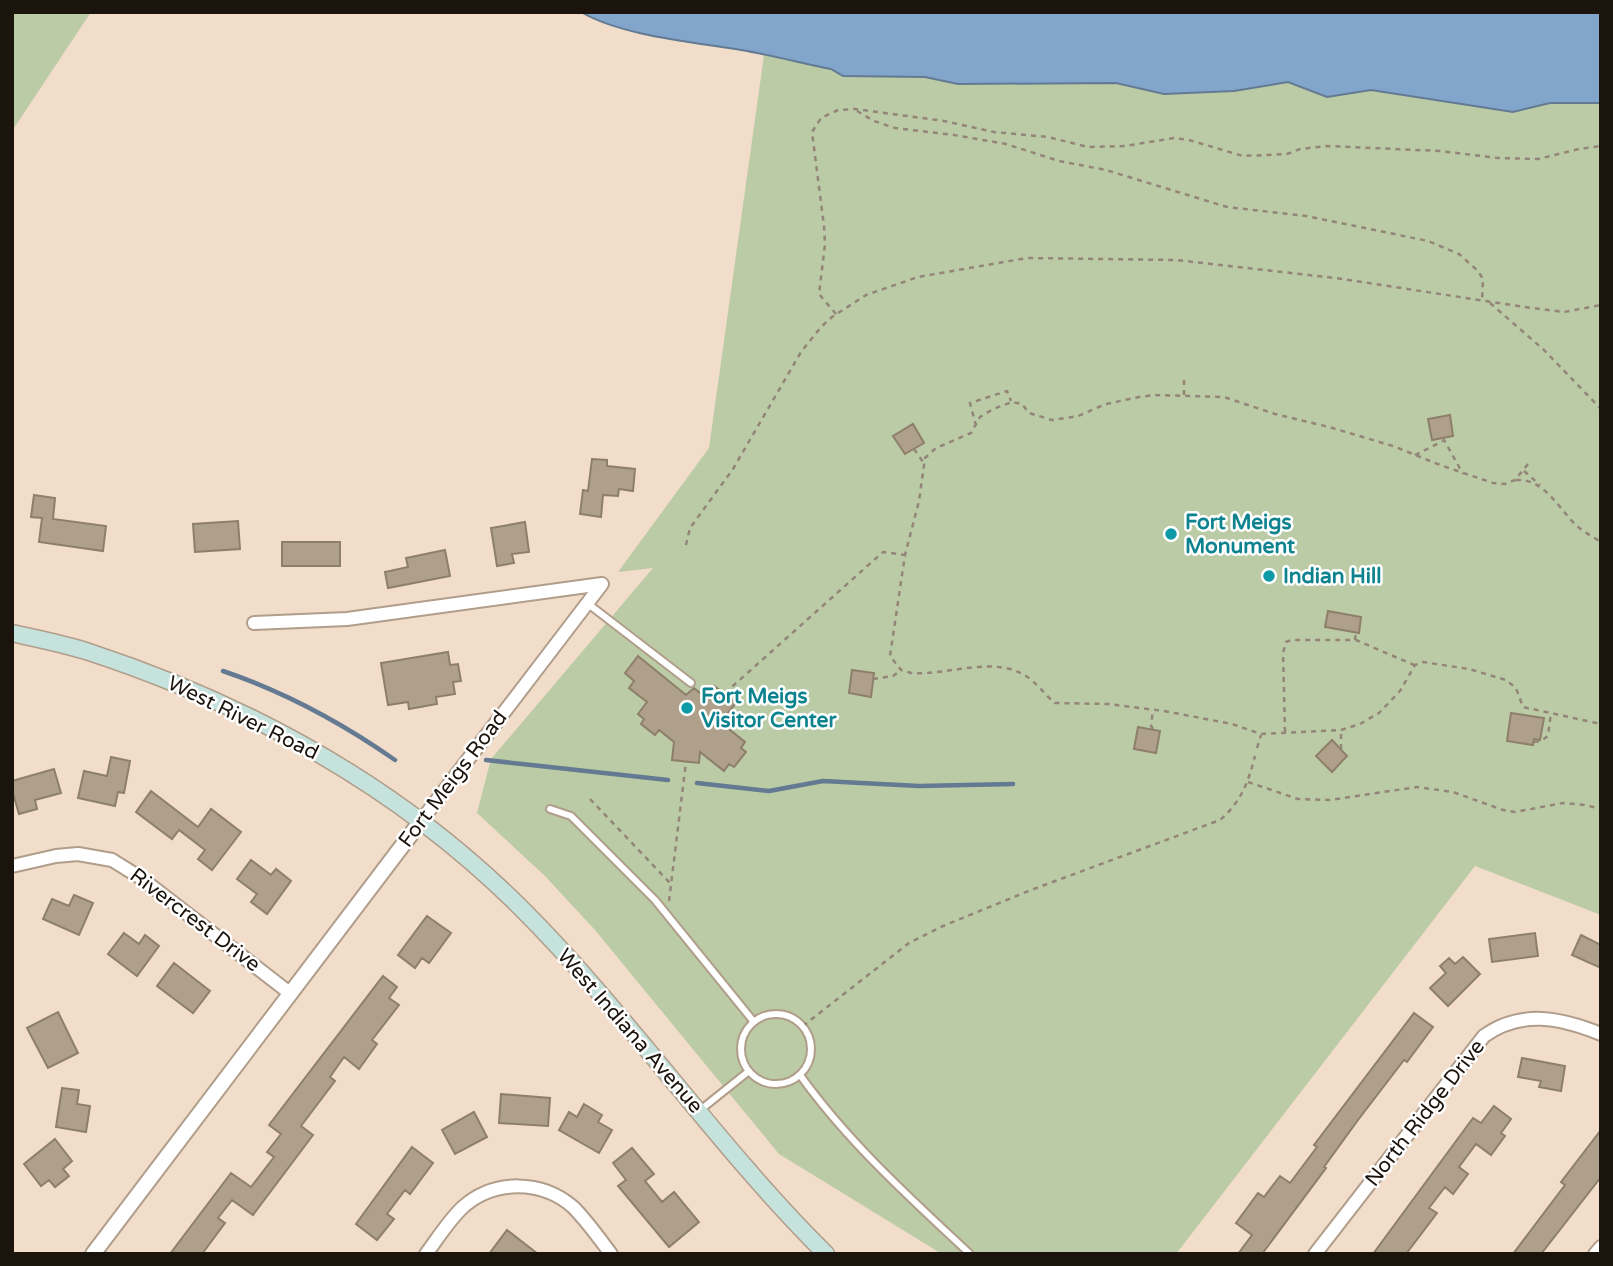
<svg xmlns="http://www.w3.org/2000/svg" width="1613" height="1266" font-family="'Varela Round',sans-serif">
<style>
.green{fill:#bbcba6}
.water{fill:#82a5cb;stroke:#637a92;stroke-width:2}
.lines{fill:none;stroke-linecap:round;stroke-linejoin:round}
.stream{stroke:#637a92;stroke-width:4.5}
.building{fill:#afa08b;stroke:#8d7f6a;stroke-width:2}
.service-casing{stroke:#b09d8a;stroke-width:10}
.minor-casing{stroke:#b09d8a;stroke-width:16}
.tertiary-casing{stroke:#b09d8a;stroke-width:18}
.secondary-casing{stroke:#b09d8a;stroke-width:19}
.path{stroke:#938577;stroke-width:2.5;stroke-dasharray:5 5;stroke-linecap:butt}
.service{stroke:#fff;stroke-width:6}
.minor{stroke:#fff;stroke-width:12}
.tertiary{stroke:#fff;stroke-width:14}
.secondary{stroke:#c6e2dc;stroke-width:16}
.culture-dot{fill:#0f9aa8;stroke:#fff;stroke-width:2.5}
.labels{text-anchor:middle;dominant-baseline:central;stroke-width:5;stroke-linejoin:round;paint-order:stroke}
.culture-label{font-size:21px;font-weight:bold;fill:#0d838f;stroke:#fff;text-anchor:start}
.street-label{font-size:21px;fill:#1b140d;stroke:#fff}
</style>
<rect width="100%" height="100%" fill="#f1ddc9"/>
<!-- green -->
<path class="green" d="M12 12H91L12 131Z
M764 55 831 69 843 76 925 77 958 84 1116 83 1165 94 1234 91 1288 82 1327 97 1370 90 1513 112 1550 103H1601V915L1475 866 1176 1254H942L779 1154 595 930 545 876 477 813 491 759 653 568 618 572 709 448Z"/>
<!-- water -->
<path class="water" d="M581 12H1601V103H1550L1513 112 1371 90 1327 97 1288 82 1234 91 1164 94 1116 83 958 84 925 77 843 76 831 69C801 63 771 55 741 50 694 42 622 36 581 12Z"/>
<g class="lines">
<!-- stream -->
<path class="stream" d="M223 671C285 692 342 723 395 760
M486 760 668 780
M697 783 769 791 823 781 919 786 1013 784"/>
</g>
<!-- building -->
<path class="building" d="M1450 415 1453 436 1432 440 1428 419Z
M913 424 924 443 905 454 893 436Z
M592 459 607 460V466L635 469 633 491 619 489 618 496 603 495 601 517 580 514 583 490 588 491Z
M34 495 55 498 53 519 106 526 103 551 39 542 42 518 31 517Z
M238 521 240 549 195 552 193 524Z
M525 522 529 552 512 554 514 563 497 566 491 528Z
M282 542H340V566H282Z
M445 550 450 576 388 588 385 572 408 567 406 558Z
M1328 611 1361 617 1359 633 1325 627Z
M448 652 450 665 458 664 461 681 453 682 455 694 436 697 437 704 409 709 408 702 388 705 381 663Z
M638 656 686 695 694 688 705 697 714 686 736 703 727 714 735 720 729 729 745 742 741 748 746 752 734 767 729 764 724 771 700 752 699 763 672 760 674 742 659 730 655 735 641 724 644 719 638 714 647 702 629 688 634 681 625 673Z
M852 670 874 673 871 697 849 693Z
M1511 713 1544 718 1540 740 1534 739 1533 745 1507 741Z
M1138 727 1160 731 1156 753 1134 749Z
M1332 740 1347 756 1332 772 1316 756Z
M111 757 130 761 124 793 118 792 115 806 78 798 84 771 107 776Z
M54 769 61 793 35 800 37 809 19 814 12 790V781Z
M151 791 198 827 211 809 241 832 212 870 198 859 205 850 179 830 172 839 136 812Z
M251 860 271 875 276 869 291 881 267 914 251 902 257 894 237 879Z
M74 895 93 903 79 935 43 919 52 899 69 906Z
M427 916 451 933 429 963 422 958 415 968 398 955Z
M124 933 139 944 145 935 159 946 137 976 108 954Z
M1535 933 1538 956 1492 962 1489 939Z
M1581 935 1601 945V968L1572 955Z
M1463 957 1480 974 1448 1006 1430 988 1446 973 1440 966 1449 958 1455 964Z
M174 963 210 991 193 1013 157 986Z
M383 976 397 987 389 998 399 1005 372 1040 377 1044 359 1069 344 1057 330 1077 335 1081 301 1126 313 1135 253 1215 232 1200 218 1218 225 1223 202 1254H170L231 1173 251 1187 274 1157 267 1152 281 1134 269 1125Z
M58 1012 78 1053 48 1068 27 1028Z
M1414 1013 1433 1027 1407 1062 1404 1060 1358 1120 1324 1167 1326 1168 1262 1254H1238L1252 1235 1236 1223 1258 1193 1264 1197 1280 1176 1290 1183 1317 1147 1314 1145Z
M1522 1058 1565 1066 1561 1091 1539 1087 1541 1081 1518 1077Z
M62 1088 79 1090 77 1104 90 1106 86 1132 56 1127Z
M501 1094 550 1098 548 1126 499 1123Z
M584 1104 602 1115 598 1122 612 1130 599 1153 559 1130 569 1112 577 1117Z
M1494 1106 1511 1119 1501 1133 1505 1136 1491 1155 1476 1144 1459 1167 1468 1174 1453 1194 1445 1187 1429 1208 1437 1213 1406 1254H1373L1473 1118 1481 1123Z
M474 1112 487 1137 455 1154 442 1130Z
M1601 1130V1177L1541 1254H1513L1565 1185 1561 1182Z
M55 1139 72 1161 63 1169 69 1176 55 1187 49 1180 41 1186 24 1164Z
M412 1147 433 1163 410 1194 405 1190 387 1214 394 1219 377 1240 356 1224Z
M632 1148 654 1174 645 1181 662 1202 674 1192 699 1222 669 1247 618 1186 626 1180 613 1163Z
M507 1230 538 1254H489Z"/>
<g class="lines">
<defs>
<path id="service" d="M587 603 691 683
M550 809 571 816 655 900 754 1022
M741 1049a35 35 0 1 1 70 0a35 35 0 1 1-70 0Z
M800 1075C848 1142 910 1198 970 1254
M699 1111 749 1071"/>
<path id="minor" d="M254 623 347 619 602 584 421 821
M12 866 56 856 78 854 112 860 141 878 291 994
M426 1254C438 1238 449 1220 463 1207 494 1179 542 1180 573 1207 587 1221 599 1238 611 1254
M1315 1254 1484 1036C1522 1009 1561 1018 1601 1034
M1595 1254 1601 1247"/>
<path id="tertiary" d="M93 1254 421 821"/>
<path id="secondary" d="M12 633C38 639 64 644 89 652 250 705 401 788 522 909 630 1017 717 1146 826 1254"/>
</defs>
<!-- service casing -->
<use href="#service" class="service-casing"/>
<!-- minor casing -->
<use href="#minor" class="minor-casing"/>
<!-- tertiary casing -->
<use href="#tertiary" class="tertiary-casing"/>
<!-- secondary casing -->
<use href="#secondary" class="secondary-casing"/>
<!-- path -->
<path class="path" d="M857 111 874 121 895 128 954 135 1006 144 1059 161 1106 170 1227 207 1306 216 1428 241 1459 254 1478 271 1483 279 1482 301
M1490 303 1544 350 1601 409
M836 314 819 294 825 244 824 226 812 132 821 118 838 110 855 109 944 121 994 132 1048 137 1088 147 1125 146 1174 138 1189 140 1243 156 1287 154 1300 149 1327 146 1440 151 1498 158 1538 159 1579 149 1601 146
M1184 380V395
M976 426 970 403 1007 391 1011 401
M1443 438 1463 474
M914 449 923 462
M1415 455 1443 441
M1528 464 1515 480 1505 484 1493 483 1440 465 1393 446 1329 427 1275 414 1224 397 1155 395 1139 397 1106 404 1078 416 1052 420 1029 413 1022 404 1012 402 993 409 980 417 971 433 936 448 925 458 919 501 905 555 890 656 901 670 911 673C947 676 993 655 1026 676 1037 683 1045 695 1055 703L1108 704 1164 711 1232 724 1261 734 1341 730 1360 724 1379 713 1400 691 1415 665 1423 662 1469 669 1506 680 1516 688 1523 707 1601 724
M1524 471 1540 485
M1516 480C1544 478 1559 509 1577 526 1584 532 1593 537 1601 542
M686 545 690 528 733 469 801 352 821 327 832 317 866 295 918 277 1027 258 1176 260 1335 278 1532 308 1564 312 1601 305
M1355 640 1356 632
M873 679 893 676 901 670
M725 693 883 552 905 555
M1153 729 1151 726 1153 710
M1285 732 1283 653 1286 642 1291 640H1356L1414 665
M1534 742 1541 741 1548 736 1551 712
M1257 748 1261 735
M1341 749V730
M1248 782 1298 799 1330 800 1417 787 1453 792 1503 810 1515 812 1563 803 1585 805 1601 809
M590 799 670 883
M669 901 686 762
M803 1026 909 943 943 926 1031 890 1220 820C1241 802 1248 783 1255 756"/>
<!-- service -->
<use href="#service" class="service"/>
<!-- minor -->
<use href="#minor" class="minor"/>
<!-- tertiary -->
<use href="#tertiary" class="tertiary"/>
<!-- secondary -->
<use href="#secondary" class="secondary"/>
</g>
<!-- markers -->
<g class="culture-dot">
<circle cx="1171" cy="534" r="7"/>
<circle cx="1269" cy="576" r="7"/>
<circle cx="687" cy="708" r="7"/>
</g>
<g class="labels">
<!-- culture labels -->
<g class="culture-label">
<text x="1185" y="522">Fort Meigs<tspan x="1185" dy="24">Monument</tspan></text>
<text x="1283" y="576">Indian Hill</text>
<text x="701" y="696">Fort Meigs<tspan x="701" dy="24">Visitor Center</tspan></text>
</g>
<!-- street labels -->
<g class="street-label">
<text transform="translate(243 718) rotate(26)">West River Road</text>
<text transform="translate(453 779) rotate(-53)">Fort Meigs Road</text>
<text transform="translate(195 920) rotate(37)">Rivercrest Drive</text>
<text transform="translate(630 1031) rotate(49)">West Indiana Avenue</text>
<text transform="translate(1425 1113) rotate(-52)">North Ridge Drive</text>
</g>
</g>
<!-- border -->
<rect width="1613" height="1266" fill="none" stroke="#1b140d" stroke-width="28"/>
</svg>
